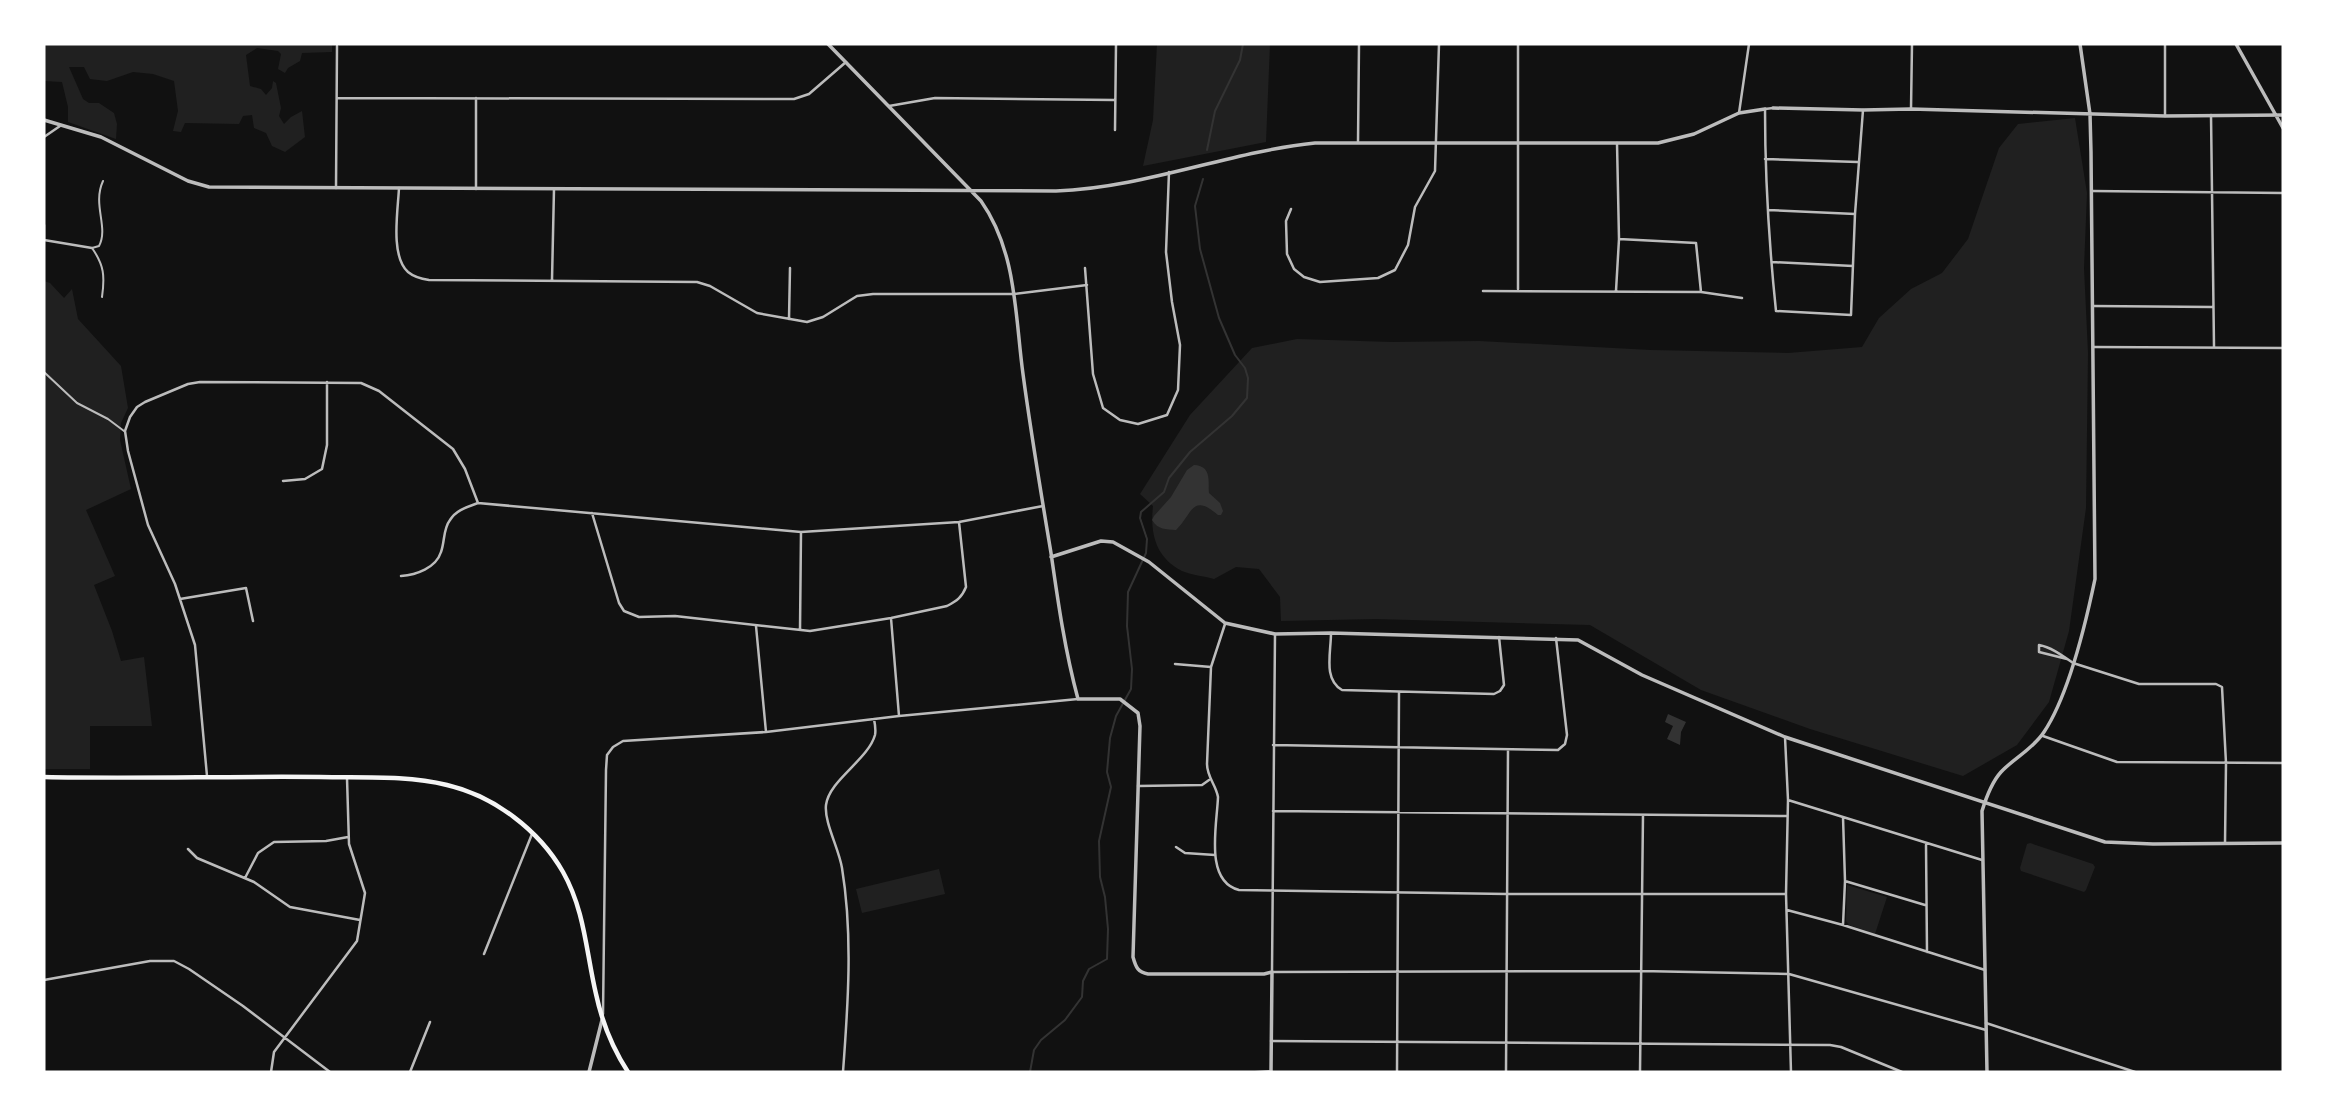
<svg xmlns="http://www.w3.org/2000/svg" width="2327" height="1116" font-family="'PT Serif',serif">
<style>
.green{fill:#202020}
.water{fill:#333}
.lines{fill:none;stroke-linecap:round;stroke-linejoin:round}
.stream{stroke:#333;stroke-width:2}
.service{stroke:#bcbcbc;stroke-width:2}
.minor{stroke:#bcbcbc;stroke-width:2.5}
.tertiary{stroke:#bcbcbc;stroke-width:3.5}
.secondary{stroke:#f5f5f5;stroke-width:4.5}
</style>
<rect width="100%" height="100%" fill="#111"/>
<!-- green -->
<path class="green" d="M44 44H332V52L302 53 300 61 288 68 285 73 278 69 281 54 278 51 257 48 246 55 250 86 261 89 266 95 272 88 273 81 276 83 281 108 279 116 284 124 291 117 302 111 305 137 285 152 272 146 266 133 254 128 252 115 243 116 239 124 185 123 181 132 173 131 178 111 174 81 153 74 133 72 107 81 90 79 84 67H69L83 99 89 103H99L114 113 117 124 116 139 68 122V107L62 82 44 81Z
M1157 44H1270L1266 142 1143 166 1153 120Z
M2075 118 2087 193 2084 268 2088 353 2086 508 2069 631 2049 702 2017 745 1963 776 1810 729 1701 690 1590 625 1376 619 1281 621 1280 597 1259 569 1236 567 1214 579C1204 576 1191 575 1182 571 1155 557 1150 533 1153 506L1140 494 1190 415 1252 348 1297 339 1392 342 1479 341 1651 350 1788 353 1862 347 1879 318 1911 289 1942 273 1968 239 1999 148 2018 124Z
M44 281 50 283 64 298 72 289 78 319 121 366 128 408 121 423 120 440 131 489 86 510 115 576 94 585 112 631 121 661 144 657 152 726H90V769H44Z
M2030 843 2093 864 2095 867 2086 890 2084 892 2021 871 2020 868 2027 844Z
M939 869 945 894 862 913 856 889Z
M1847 885 1887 897 1875 934 1849 925 1846 921Z"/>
<!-- water -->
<path class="water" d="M1194 465C1212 466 1208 481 1209 493L1220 503 1223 511 1221 515H1218C1192 493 1193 513 1176 530 1166 529 1158 530 1152 520L1154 516 1171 497 1187 470Z
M1668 714 1686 722 1681 732 1680 745 1667 739 1673 726 1665 722Z"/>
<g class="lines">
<!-- stream -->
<path class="stream" d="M1207 150 1215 111 1240 60 1243 44
M1030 1072 1034 1050 1041 1040 1065 1020 1082 997 1083 981 1089 969 1107 959 1108 929 1105 897 1100 877 1099 841 1111 787 1107 772 1110 738 1116 716 1131 689 1132 669 1127 626 1128 592 1146 553 1147 539 1140 518 1141 512 1164 492 1169 478 1190 452 1232 416 1247 398 1248 378 1245 368 1235 355 1219 318 1200 249 1195 206 1203 179"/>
<!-- service -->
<path class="service" d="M102 297C105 276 104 265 92 248L99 246C109 227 92 205 103 181
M44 372 77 403 108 419 124 431
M1255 1072 1270 1071"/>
<!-- minor -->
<path class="minor" d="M1518 44V289
M337 98 794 99 809 94 846 62
M889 106 935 98 1114 100
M1773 108 1765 109C1765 177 1769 244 1776 311L1851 315 1855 214 1863 110
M1911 109 1912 44
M1739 113 1749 44
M2211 115 2214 346
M2165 116V44
M1115 130 1116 44
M44 137 60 126
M1358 142 1359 44
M1765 159 1858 162
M336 188 337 46
M399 188C398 210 390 256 408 272 414 277 422 279 429 280L697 282 710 286 757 313 807 322 823 317 857 296 873 294H1014L1087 285
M476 189V98
M2092 191 2283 193
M1291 209 1286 221 1287 254 1294 269 1304 277 1320 282 1378 278 1395 270 1408 245 1415 207 1435 171 1439 44
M1768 210 1855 214
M44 225V240L92 248
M1619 239 1696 243 1701 292
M1772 262 1853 266
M1085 268 1093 374 1103 408 1120 420 1138 424 1167 415 1178 390 1180 345 1172 302 1166 252 1169 172
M552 280 554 189
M1483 291 1701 292 1742 298
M1616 291 1619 239 1617 143
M2093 306 2212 307
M789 319 790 268
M2094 347 2283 348
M283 481 305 479 322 469 327 445V382
M592 513 619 603 624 611 639 617 675 616 810 631 891 618 947 606C957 601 962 597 966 587L959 522
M401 576C416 575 436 568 441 552 445 541 443 529 450 520 456 510 467 507 478 503
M180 599 246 588 253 621
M891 618 899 716
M1225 624 1211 667 1207 764C1207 777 1216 785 1218 797 1217 825 1204 881 1239 890L1507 894H1786
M756 626 766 732
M800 630 801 532
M1331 633C1331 653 1323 679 1342 690L1494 694 1500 691 1504 685 1499 637
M1275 634 1272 972 1641 971 1789 974 1986 1030
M2067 659 2039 652V645C2051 647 2063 656 2073 663L2139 684H2216L2222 687 2226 763 2225 843
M1175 664 1211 667
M2043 736 2117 762 2283 763
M1785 737 1788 800 1786 894 1791 1072
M1273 745 1558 750 1565 744 1567 735 1556 638
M207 776 195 645 175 584 148 525 128 451 125 431 130 417 137 407 145 402 188 384 200 382 361 383 379 391 453 449 465 469 478 503 801 532 959 522 1043 506
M1138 786 1202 785 1209 780
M1788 800 1982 860
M1273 811 1787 816
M1843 817 1845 881 1843 925
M1926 845 1927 952
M1176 847 1185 853 1215 855
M188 849 197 858 254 882 290 907 360 920
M245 878 258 853 274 842 326 841 348 837
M1845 881 1925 905
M1787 910 1843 925 1985 970
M484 954 532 834
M44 980 150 961H174L189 969 243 1006 330 1072
M603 1014 606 770 607 755 613 747 623 741 766 732 899 716 1078 699
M1986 1023 2135 1072
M1271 1041 1830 1045 1841 1047 1902 1072
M271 1072 274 1052 357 941 365 893 349 844 347 778
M410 1072 430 1022
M843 1072C848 1005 853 935 842 868 839 849 824 822 826 805 829 780 868 760 875 735 876 730 875 724 874 719
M1397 1072 1399 692
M1506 1072 1508 750
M1640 1072 1643 815"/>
<!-- tertiary -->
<path class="tertiary" d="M828 44 981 201C1017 252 1015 316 1023 374 1031 434 1041 493 1051 553 1058 602 1065 651 1078 699H1120L1138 713 1140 726 1133 957C1136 968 1138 972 1148 974H1264L1272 972 1271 1072
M2236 44 2283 128
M1773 108 1863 110 1911 109 2165 116 2283 115
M44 120 101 137 188 181 209 187 1056 191C1144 188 1228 152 1315 143H1658L1694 134 1739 113 1765 109
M1051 557 1101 541 1113 542 1149 562 1225 623 1275 634 1331 633 1578 640 1642 675 1785 737 2105 842 2153 844 2283 843
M589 1072 602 1020
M1987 1072 1982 811C1986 798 1991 783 2001 772 2014 758 2033 749 2044 732 2068 696 2086 622 2095 579L2091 152 2090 114 2080 44"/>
<!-- secondary -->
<path class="secondary" d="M44 777C136 779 228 776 320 777 362 778 406 775 447 785 494 796 539 830 563 872 585 911 586 952 596 994 602 1022 613 1049 628 1072"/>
</g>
<!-- border -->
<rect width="2327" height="1116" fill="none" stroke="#ffffff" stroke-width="91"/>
</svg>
